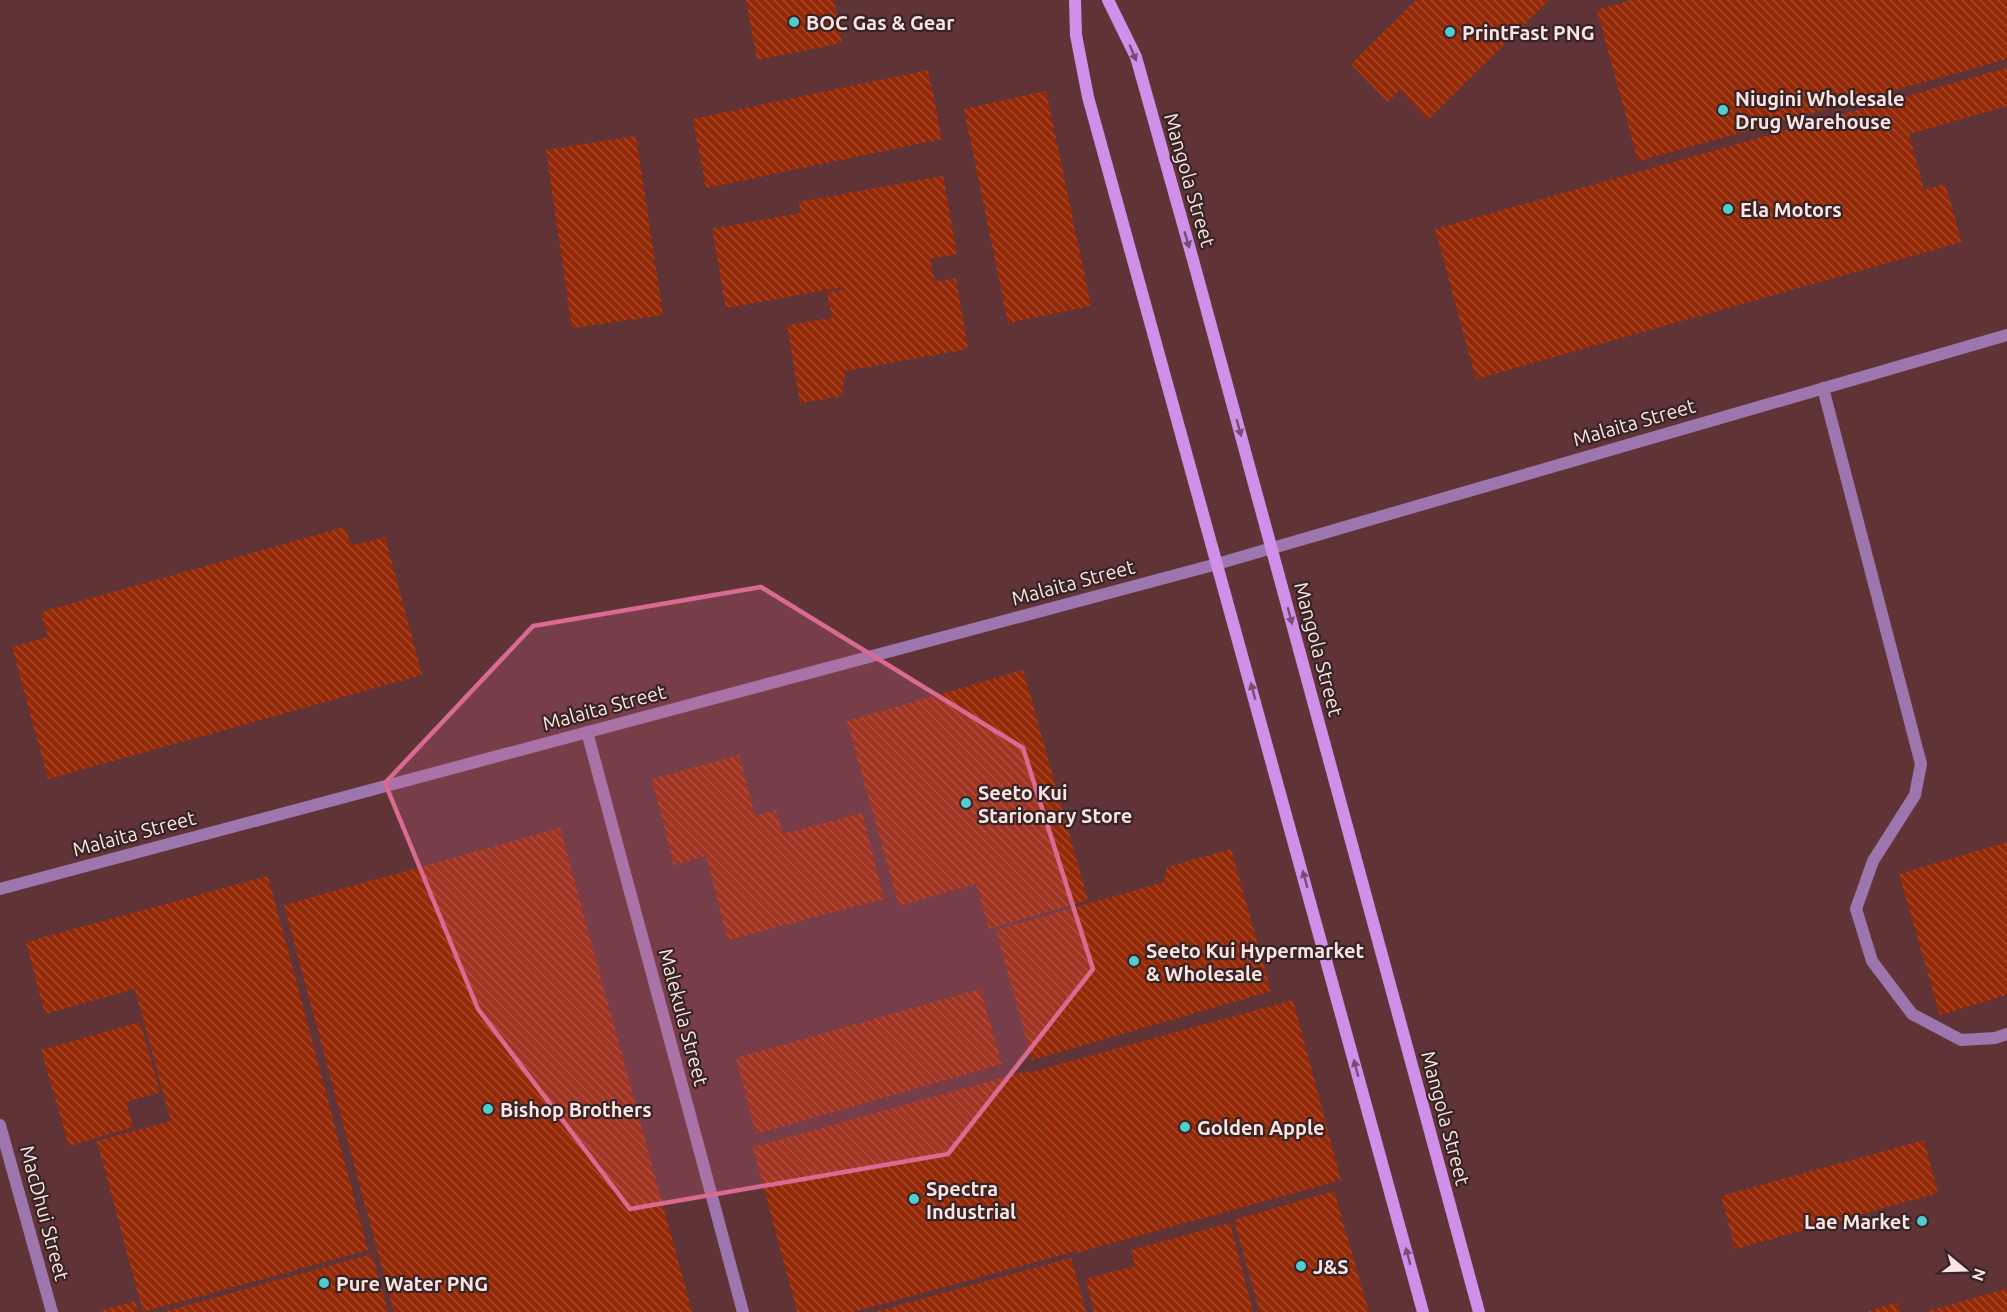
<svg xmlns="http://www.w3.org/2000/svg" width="2007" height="1312" font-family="Ubuntu,sans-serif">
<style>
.building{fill:url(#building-back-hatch)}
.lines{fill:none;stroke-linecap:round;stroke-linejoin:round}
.service{stroke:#9e76ae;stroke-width:12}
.minor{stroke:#9e76ae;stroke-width:12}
.secondary{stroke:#d090ea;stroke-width:12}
.oneway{fill:#744f73}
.marked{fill:#d96a92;fill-opacity:0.2;stroke:#d96a92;stroke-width:4.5;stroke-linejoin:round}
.poi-dot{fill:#52cdce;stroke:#372324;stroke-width:2}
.labels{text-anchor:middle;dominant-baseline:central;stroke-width:4.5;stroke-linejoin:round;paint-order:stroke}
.poi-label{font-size:20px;font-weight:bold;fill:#fbe4e4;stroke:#372324;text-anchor:start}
.street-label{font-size:20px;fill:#fbe4e4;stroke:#372324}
</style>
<defs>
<pattern id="building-back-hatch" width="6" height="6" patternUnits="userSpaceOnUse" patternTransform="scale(1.5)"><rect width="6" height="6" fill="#942908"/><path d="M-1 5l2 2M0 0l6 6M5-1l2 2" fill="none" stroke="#a4482c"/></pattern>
</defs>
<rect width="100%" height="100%" fill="#603437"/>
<!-- building -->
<path class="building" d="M746 0H834L842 43 757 60Z
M1416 0H1549L1428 120 1399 90 1388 102 1351 64Z
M1633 0H2007V59L1638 161 1597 10Z
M2007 68V106L1909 134 1924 190 1945 184 1962 242 1476 379 1435 229Z
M928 70 942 139 706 188 693 119Z
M1046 91 1091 306 1008 323 964 109Z
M636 136 663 315 572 328 546 150Z
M943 176 957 254 930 259 935 282 956 278 968 349 845 371 842 396 800 403 787 325 832 318 827 292 844 290V287L726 308 712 229 800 213 799 202Z
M345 527 351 546 385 537 422 675 48 779 12 647 48 637 41 612Z
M1023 670 1088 900 989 929 976 884 899 906 847 721Z
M739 755 755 816 776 810 783 834 862 813 884 899 728 940 706 856 674 865 652 779Z
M560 828 692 1312H394L284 905Z
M2007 842V995L1940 1015 1899 874Z
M1231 849 1271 991 1032 1060 996 930 1164 882 1167 867Z
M268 876 368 1250 143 1312 97 1141 171 1121 135 989 45 1014 26 942Z
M980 989 1002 1064 756 1134 736 1058Z
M1293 1000 1341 1180 1076 1253 1028 1073Z
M140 1022 160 1092 126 1102 133 1127 69 1146 41 1050Z
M1027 1071 1075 1251 853 1312H797L753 1147Z
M1924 1140 1938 1193 1735 1249 1721 1196Z
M1334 1191 1369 1312H1260L1234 1220Z
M1230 1223 1253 1312H1094L1086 1279 1135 1266 1131 1250Z
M372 1254 388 1312H167V1311Z
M1071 1258 1086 1312H878V1311Z
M2007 1289V1312H1928V1311Z
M135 1301 138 1312H100V1311Z
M1897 1303 1900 1312H1868V1311Z"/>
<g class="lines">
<!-- service -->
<path class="service" d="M1823 388 1921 764 1915 795 1873 861 1856 909 1872 961 1912 1014 1961 1040 1995 1038 2007 1034"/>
<!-- minor -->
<path class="minor" d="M587 732 743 1312
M0 889 1217 564 2007 335
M0 1125 52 1312"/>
<!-- secondary -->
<path class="secondary" d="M1075 0 1076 35 1088 97 1423 1312
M1108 0 1136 57 1195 267 1479 1312"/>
</g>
<!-- one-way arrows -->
<defs><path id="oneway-solid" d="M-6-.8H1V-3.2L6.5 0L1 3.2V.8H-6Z" transform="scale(1.5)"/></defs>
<g class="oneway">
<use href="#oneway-solid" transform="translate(1133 53) rotate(68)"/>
<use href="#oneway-solid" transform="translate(1187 240) rotate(74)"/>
<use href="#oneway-solid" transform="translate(1239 428) rotate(75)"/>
<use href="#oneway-solid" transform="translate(1290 616) rotate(75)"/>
<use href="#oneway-solid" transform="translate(1253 691) rotate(-105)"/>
<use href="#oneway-solid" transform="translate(1305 879) rotate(-105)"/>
<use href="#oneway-solid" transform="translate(1356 1068) rotate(-105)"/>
<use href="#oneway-solid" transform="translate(1408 1256) rotate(-105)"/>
</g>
<!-- marked area -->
<path class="marked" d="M761 587 1023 748 1093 969 948 1154 630 1209 478 1009 385 783 533 626Z"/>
<!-- markers -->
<g class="poi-dot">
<circle cx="794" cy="22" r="6"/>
<circle cx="1450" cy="32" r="6"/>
<circle cx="1723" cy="110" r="6"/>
<circle cx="1728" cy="209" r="6"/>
<circle cx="966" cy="803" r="6"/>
<circle cx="1134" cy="961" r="6"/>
<circle cx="488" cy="1109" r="6"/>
<circle cx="1185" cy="1127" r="6"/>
<circle cx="914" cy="1199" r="6"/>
<circle cx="1922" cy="1221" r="6"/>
<circle cx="1301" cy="1266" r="6"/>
<circle cx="324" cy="1283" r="6"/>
</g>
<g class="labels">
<!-- poi labels -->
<g class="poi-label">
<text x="806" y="22">BOC Gas &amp; Gear</text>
<text x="1462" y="32">PrintFast PNG</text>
<text x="1735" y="98">Niugini Wholesale<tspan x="1735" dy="23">Drug Warehouse</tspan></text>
<text x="1740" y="209">Ela Motors</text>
<text x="978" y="792">Seeto Kui<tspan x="978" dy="23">Starionary Store</tspan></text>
<text x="1146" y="950">Seeto Kui Hypermarket<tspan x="1146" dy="23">&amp; Wholesale</tspan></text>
<text x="500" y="1109">Bishop Brothers</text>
<text x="1197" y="1127">Golden Apple</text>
<text x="926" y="1188">Spectra<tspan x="926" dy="23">Industrial</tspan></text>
<text x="1910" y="1221" text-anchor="end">Lae Market</text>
<text x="1313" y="1266">J&amp;S</text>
<text x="336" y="1283">Pure Water PNG</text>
</g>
<!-- street labels -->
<g class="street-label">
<text transform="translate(1190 180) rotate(74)">Mangola Street</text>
<text transform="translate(1634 422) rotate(-16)">Malaita Street</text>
<text transform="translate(1073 582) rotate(-15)">Malaita Street</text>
<text transform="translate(1319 649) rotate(75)">Mangola Street</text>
<text transform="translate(604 707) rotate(-15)">Malaita Street</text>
<text transform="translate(134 833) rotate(-15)">Malaita Street</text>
<text transform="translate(684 1017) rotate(75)">Malekula Street</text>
<text transform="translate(1446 1118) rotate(75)">Mangola Street</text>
<text transform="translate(45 1213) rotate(75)">MacDhui Street</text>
</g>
</g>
<!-- north arrow -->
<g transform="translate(1965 1270) rotate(109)" stroke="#372324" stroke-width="4.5" paint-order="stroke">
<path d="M0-4.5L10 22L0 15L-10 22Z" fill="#fbe4e4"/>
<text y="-9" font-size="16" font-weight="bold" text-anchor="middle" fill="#fbe4e4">N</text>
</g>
</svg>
